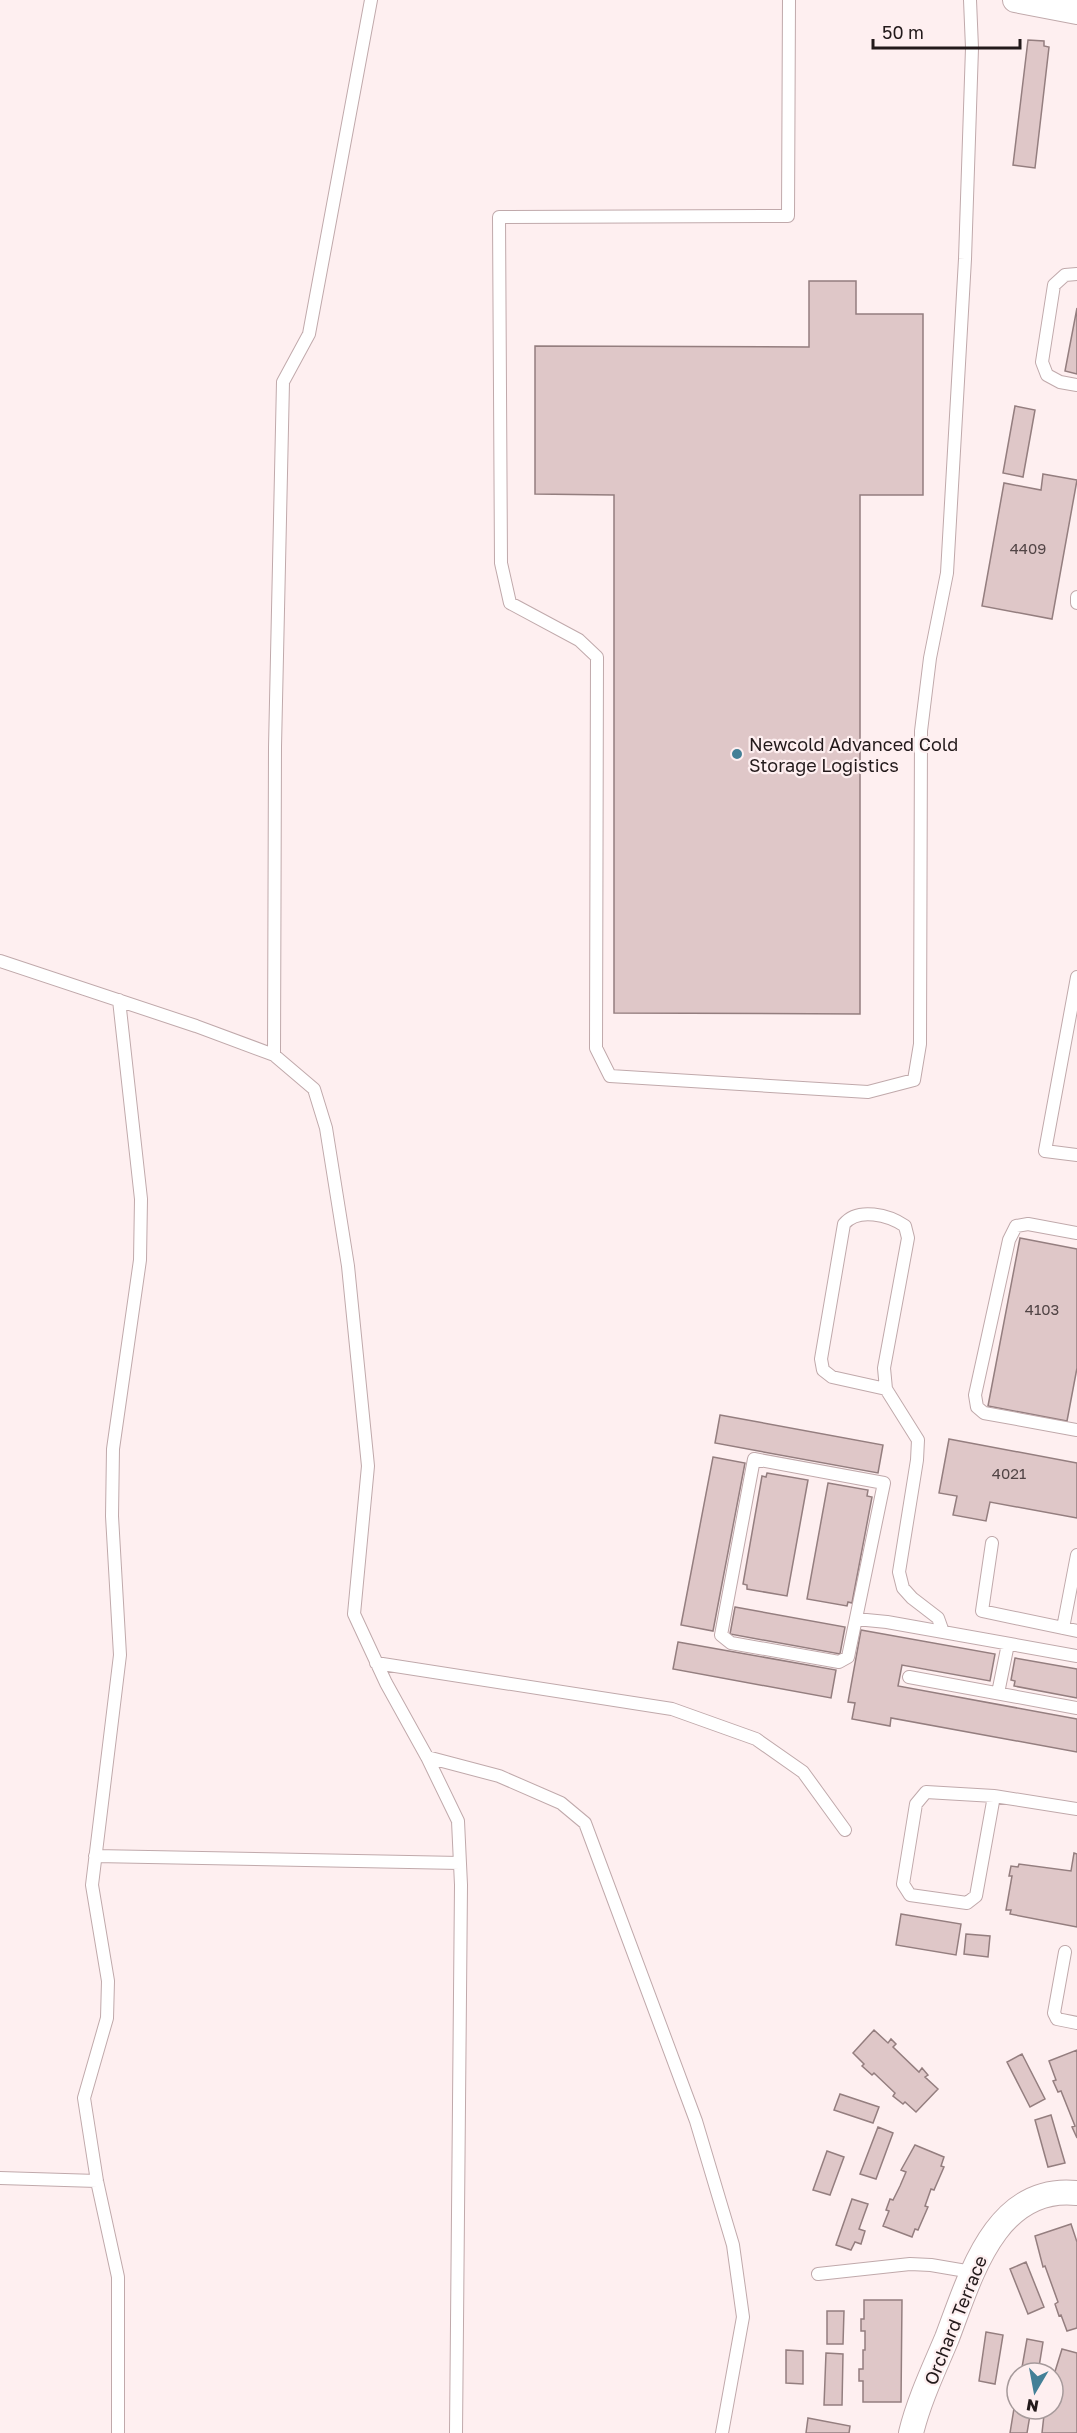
<svg xmlns="http://www.w3.org/2000/svg" width="1077" height="2433" font-family="'Golos Text',sans-serif">
<style>
.building{fill:#dfc7c8;stroke:#947e7f;stroke-width:1.5}
.lines{fill:none;stroke-linecap:round;stroke-linejoin:round}
.service-casing{stroke:#c0a9ab;stroke-width:14}
.minor-casing{stroke:#c0a9ab;stroke-width:26}
.service{stroke:#fff;stroke-width:12}
.minor{stroke:#fff;stroke-width:24}
.poi-dot{fill:#438097;stroke:#feeff0;stroke-width:2}
.labels{text-anchor:middle;dominant-baseline:central;stroke-width:4.5;stroke-linejoin:round;paint-order:stroke}
.number-label{font-size:15px;fill:#524546}
.poi-label{font-size:18px;fill:#231a1b;stroke:#feeff0;text-anchor:start}
.street-label{font-size:18px;fill:#231a1b;stroke:#feeff0}
</style>
<rect width="100%" height="100%" fill="#feeff0"/>
<!-- building -->
<path class="building" d="M1028 40 1044 41V46L1049 47 1035 168 1013 165Z
M809 281H856V314H923V495H860V1014L614 1013V495L535 494V346L809 347Z
M1077 308V374L1065 371Z
M1015 406 1035 410 1023 477 1003 473Z
M1043 474 1077 480 1052 619 982 606 1004 483 1041 490Z
M1020 1238 1077 1249V1368L1067 1421 988 1406Z
M720 1415 883 1445 878 1473 715 1443Z
M949 1439 1077 1463V1518L990 1502 986 1521 953 1515 957 1496 939 1493Z
M713 1457 745 1463 713 1631 681 1625Z
M767 1473 808 1480 787 1596 747 1589V1585L743 1584 762 1476 766 1477Z
M828 1483 868 1490 867 1496 872 1497 852 1603 848 1602 847 1606 807 1599Z
M735 1607 845 1627 840 1654 730 1634Z
M861 1630 995 1654 990 1681 902 1665 898 1686 1077 1719V1752L891 1718 890 1726 852 1719 855 1703 848 1702Z
M678 1642 836 1670 831 1698 673 1669Z
M1015 1658 1077 1669V1698L1014 1686 1015 1681 1011 1680Z
M1074 1853 1077 1854V1927L1010 1914 1011 1910H1006L1012 1876H1009L1011 1866 1018 1867 1019 1864 1071 1871Z
M901 1914 961 1924 956 1955 896 1945Z
M966 1934 990 1936 988 1957 964 1954Z
M874 2030 888 2043 891 2039 896 2044 893 2047 919 2072 922 2068 928 2075 925 2077 938 2089 916 2112 905 2102 903 2104 893 2096 895 2093 874 2073 872 2075 862 2066 864 2064 853 2053Z
M1077 2050V2138L1072 2127 1075 2126 1061 2091 1058 2092 1053 2081 1056 2080 1049 2061Z
M1022 2054 1045 2099 1030 2107 1007 2062Z
M840 2094 879 2107 873 2123 834 2110Z
M1051 2115 1065 2163 1048 2167 1035 2120Z
M878 2127 893 2133 876 2179 860 2174Z
M915 2145 944 2157 941 2166 944 2167 934 2190 931 2189 925 2206 928 2207 918 2230 915 2229 912 2237 883 2226 889 2211 886 2210 890 2199 893 2200 900 2186 906 2172 901 2170Z
M827 2151 844 2157 830 2195 813 2190Z
M852 2199 868 2204 859 2229 865 2231 861 2244 855 2242 851 2250 836 2245Z
M1071 2224 1077 2242V2328L1067 2331 1061 2315 1059 2316 1055 2304 1058 2302 1045 2266 1043 2267 1035 2236Z
M1026 2262 1044 2307 1028 2314 1010 2269Z
M864 2300H902L901 2402H863V2381H859V2369H863V2350H865V2331H861V2319H864Z
M827 2311H844L843 2344H827Z
M986 2332 1003 2335 995 2384 979 2381Z
M1027 2339 1043 2342 1038 2373H1021Z
M1062 2349 1077 2353V2433H1042L1044 2415H1047L1048 2409H1053L1056 2378H1053Z
M786 2350 803 2351V2384L786 2383Z
M826 2353 843 2354 842 2405H824Z
M1016 2396 1017 2409H1031L1027 2433H1010Z
M808 2418 850 2426 849 2433H806Z"/>
<g class="lines">
<defs>
<path id="service" d="M789 0 788 216 499 217 501 563 510 603 579 640 597 657 596 1048 610 1076 868 1092 914 1080 920 1044 921 731 930 658 947 573 965 259 972 48 970 0
M1077 274 1065 275 1054 285 1042 362 1047 375 1060 382 1077 385
M1077 597V603
M0 961 196 1026 274 1055 314 1089 326 1128 348 1266 368 1466 354 1614 386 1683 427 1757 458 1821 461 1885 456 2433
M1077 977 1045 1151 1077 1155
M274 1055 275 747 283 382 309 334 371 0
M1077 1233 1028 1224 1016 1226 1009 1240 975 1395 977 1407 984 1413 1077 1430
M886 1389 832 1377 823 1370 821 1359 844 1224C858 1207 889 1215 905 1226L908 1238 884 1368 886 1389 918 1440 917 1460 899 1572 903 1588 912 1598 938 1618 943 1632
M754 1459 884 1483 848 1657 839 1662 731 1643 721 1635Z
M992 1543 982 1611 1077 1631
M856 1619 887 1622 1077 1656
M1063 1628 1077 1555
M376 1663 672 1709 756 1739 803 1772 845 1830
M909 1677 1077 1708
M998 1693 1008 1644
M427 1757 499 1776 561 1803 585 1823 696 2121 733 2245 743 2317 722 2433
M994 1796 976 1896 967 1903 910 1895 903 1884 916 1804 926 1792 994 1796 1077 1809
M95 1856 460 1863
M1065 1952 1054 2013 1057 2019 1077 2023
M0 2178 97 2181
M818 2274 910 2264 931 2265 972 2272
M118 2433V2277L97 2181 84 2098 107 2018 108 1981 92 1885 120 1655 112 1516 113 1449 140 1260 141 1199 119 1000"/>
<path id="minor" d="M1015 0 1077 12
M911 2433C919 2400 934 2369 947 2338 970 2278 995 2184 1077 2193"/>
</defs>
<!-- service casing -->
<use href="#service" class="service-casing"/>
<!-- minor casing -->
<use href="#minor" class="minor-casing"/>
<!-- service -->
<use href="#service" class="service"/>
<!-- minor -->
<use href="#minor" class="minor"/>
</g>
<!-- markers -->
<circle class="poi-dot" cx="737" cy="754" r="6"/>
<g class="labels">
<!-- number labels -->
<g class="number-label">
<text x="1028" y="548">4409</text>
<text x="1042" y="1309">4103</text>
<text x="1009" y="1473">4021</text>
</g>
<!-- poi labels -->
<g class="poi-label">
<text x="749" y="744">Newcold Advanced Cold<tspan x="749" dy="21">Storage Logistics</tspan></text>
</g>
<!-- street labels -->
<g class="street-label">
<text transform="translate(955 2320) rotate(-68)">Orchard Terrace</text>
</g>
</g>
<!-- north arrow -->
<g transform="translate(1035 2391) rotate(190)"><circle r="28" fill="#feeff0" stroke="#a69a9b" stroke-width="1.5"/>
<path d="M0-4.5L10 22L0 15L-10 22Z" fill="#438097"/>
<text y="-9" font-size="16" font-weight="bold" text-anchor="middle" fill="#231a1b">N</text>
</g>
<!-- scale -->
<path d="M873 39v9h147v-9" fill="none" stroke="#231a1b" stroke-width="3"/>
<text x="882" y="39" font-size="18" fill="#231a1b" stroke="#feeff0" stroke-width="4.5" paint-order="stroke">50 m</text>
</svg>
